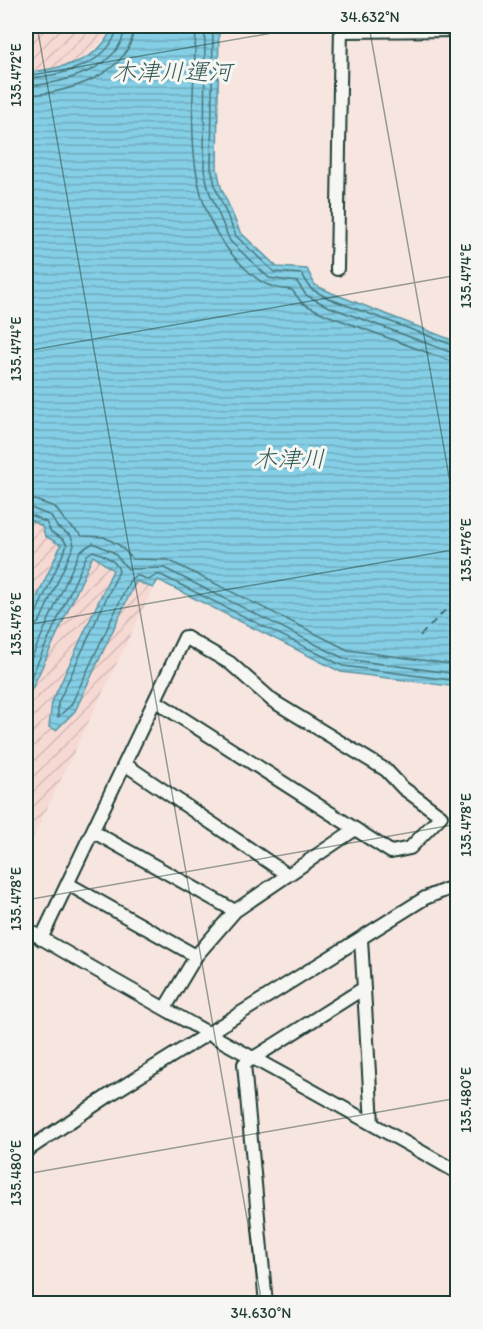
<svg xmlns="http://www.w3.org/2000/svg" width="483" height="1329" font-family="Itim,'Klee One',sans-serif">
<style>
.industrial{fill:url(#industrial-furrows)}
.water{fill:url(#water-rules);stroke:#5c959f;stroke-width:1.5}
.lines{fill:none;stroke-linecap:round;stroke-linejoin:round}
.shore{stroke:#48777b;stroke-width:1.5}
.ferry{stroke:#335a58;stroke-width:1.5;stroke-dasharray:8 6;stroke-linecap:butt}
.minor-casing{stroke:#1f3d34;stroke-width:16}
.minor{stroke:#f6f6f2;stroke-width:12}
.ticks{fill:none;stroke:#1f3d34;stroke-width:1.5;stroke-opacity:0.45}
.labels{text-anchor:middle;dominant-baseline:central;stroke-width:6;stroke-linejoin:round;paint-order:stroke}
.water-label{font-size:24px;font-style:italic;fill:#335a58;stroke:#f6f6f2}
.neatline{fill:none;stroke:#1f3d34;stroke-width:2}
.ticks-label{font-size:15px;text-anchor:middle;fill:#1f3d34}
</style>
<defs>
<pattern id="industrial-furrows" width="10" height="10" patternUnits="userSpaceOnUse" patternTransform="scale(1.5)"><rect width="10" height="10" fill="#f7d9d4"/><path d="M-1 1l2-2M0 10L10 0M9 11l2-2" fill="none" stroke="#d3bbb7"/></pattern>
<pattern id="water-rules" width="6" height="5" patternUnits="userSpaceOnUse" patternTransform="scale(1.5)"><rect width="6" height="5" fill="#85cfe6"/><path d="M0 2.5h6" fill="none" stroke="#6ca9bb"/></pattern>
</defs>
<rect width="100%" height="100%" fill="#f7e5e0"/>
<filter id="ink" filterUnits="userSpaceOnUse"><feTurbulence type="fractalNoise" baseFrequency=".0167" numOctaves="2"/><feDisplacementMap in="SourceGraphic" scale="12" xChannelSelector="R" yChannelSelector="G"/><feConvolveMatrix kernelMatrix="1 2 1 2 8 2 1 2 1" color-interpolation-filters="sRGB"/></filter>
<g filter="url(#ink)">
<!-- industrial -->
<path class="industrial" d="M26 26H111L104 39 85 56 68 66 37 73H26Z
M26 518 42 526 45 536 61 545 91 560 93 556 153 588 26 852Z"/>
<!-- water -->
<path class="water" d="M112 26H219L217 168 221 187 240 232 277 267 307 269 315 285 332 293 457 342V687L341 672 158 580 153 588 136 581 75 711 56 730 49 727 52 702 113 570 93 556 26 702V621L61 545 45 536 42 526 26 518V73C55 68 101 65 112 26Z"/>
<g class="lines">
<!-- shore -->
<path class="shore" d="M196 26C194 104 178 200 238 261 256 280 265 288 292 290L302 303 324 314 458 364
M205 26 204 169 209 191 230 241 269 278 297 282 306 295 327 306 458 355
M213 26 211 168 216 189 236 236 274 272 302 274 311 289 330 299 458 347
M26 78C56 77 113 65 117 26
M26 86C60 84 122 70 125 26
M26 95C65 94 132 75 134 26
M26 497 55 507 65 521 82 536 104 537 119 545 133 559 168 560 348 650 458 665
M26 506 51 516 57 527 71 536 74 545 40 621 34 627 26 629
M26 513 46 522 51 532 64 540 67 545 34 618 26 622
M26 670 80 551 93 543 113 552 128 569 164 568 345 659 458 674
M26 688 87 555 93 551C103 554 117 561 119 571L58 703V717L71 705 130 580 136 575 149 580 156 575H161L343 666 458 681"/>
<!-- ferry -->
<path class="ferry" d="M420 636 458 597"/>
<defs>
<path id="minor" d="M341 31 458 30
M337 269 341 26
M126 765 288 875
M94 832 235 911
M68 884 196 956
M26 929C168 1014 315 1090 458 1173
M41 939 185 637 230 663 273 701 386 770 403 788 441 816 410 848 391 852 157 702
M361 939 372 1123
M165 1008 196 956 235 911 354 830
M26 1151 111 1094 425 898 458 885
M266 1304 244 1064 364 988"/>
</defs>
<!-- minor casing -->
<use href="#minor" class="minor-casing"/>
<!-- minor -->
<use href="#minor" class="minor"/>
</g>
</g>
<!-- ticks -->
<path class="ticks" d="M37 26 262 1304M369 26 458 527M26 76 312 26M26 351 458 275M26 625 458 549M26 900 458 824M26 1174 458 1098"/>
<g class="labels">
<!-- water labels -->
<g class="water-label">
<text x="172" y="71">木津川運河</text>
<text x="289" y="458">木津川</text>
</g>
</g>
<!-- margin -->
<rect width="483" height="1329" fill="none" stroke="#f6f6f2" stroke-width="66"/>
<rect x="33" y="33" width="417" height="1263" class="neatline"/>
<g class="ticks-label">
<text x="370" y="22">34.632°N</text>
<text transform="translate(16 75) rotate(-90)" y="5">135.472°E</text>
<text transform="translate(466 276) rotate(-90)" y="5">135.474°E</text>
<text transform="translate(16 349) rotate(-90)" y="5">135.474°E</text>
<text transform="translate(466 550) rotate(-90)" y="5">135.476°E</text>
<text transform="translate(16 624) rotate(-90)" y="5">135.476°E</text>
<text transform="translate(466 825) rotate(-90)" y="5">135.478°E</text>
<text transform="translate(16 899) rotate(-90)" y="5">135.478°E</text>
<text transform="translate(466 1100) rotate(-90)" y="5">135.480°E</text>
<text transform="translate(16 1173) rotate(-90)" y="5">135.480°E</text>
<text x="261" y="1318">34.630°N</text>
</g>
</svg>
